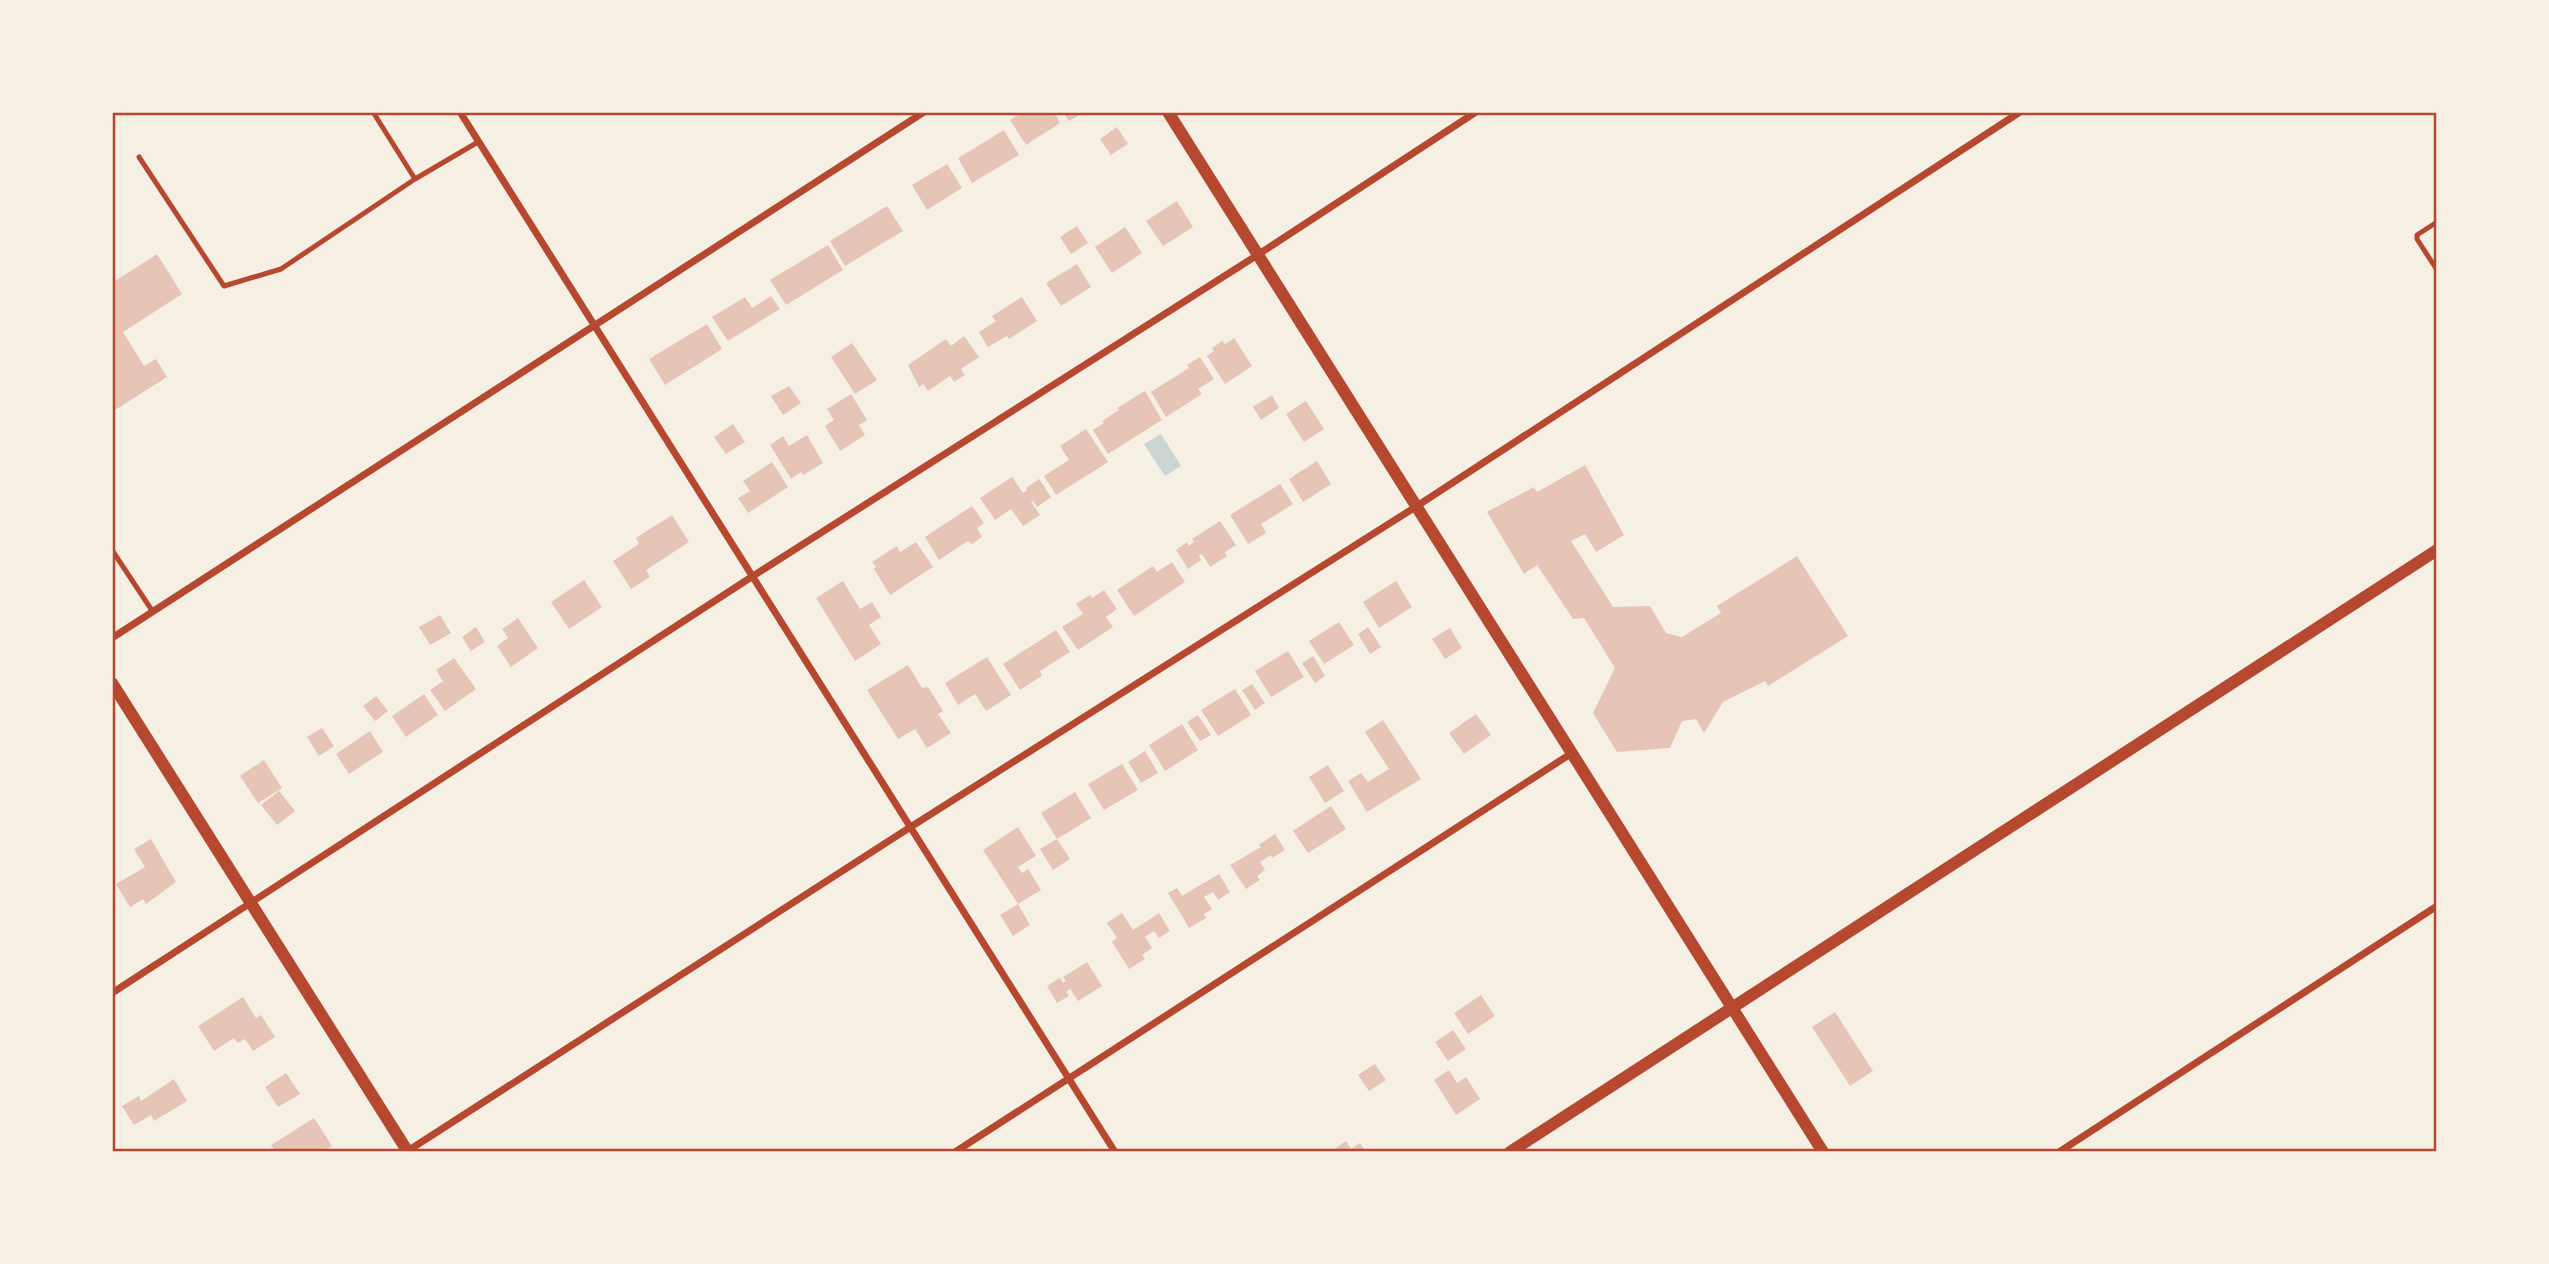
<svg xmlns="http://www.w3.org/2000/svg" width="2549" height="1264" font-family="'Nunito Sans',sans-serif">
<style>
.water{fill:#c9d6d2}
.building{fill:#e6c5b7}
.lines{fill:none;stroke-linecap:round;stroke-linejoin:round}
.service{stroke:#b5482f;stroke-width:5}
.minor{stroke:#b5482f;stroke-width:7}
.tertiary{stroke:#b5482f;stroke-width:12}
.neatline{fill:none;stroke:#b5482f;stroke-width:2.5}
</style>
<rect width="100%" height="100%" fill="#f6efe4"/>
<!-- water -->
<path class="water" d="M1161 434 1181 466 1165 476 1144 444Z"/>
<!-- building -->
<path class="building" d="M1023 112H1054L1060 123 1026 145 1010 120Z
M1063 112H1084L1069 121Z
M1117 127 1128 144 1111 155 1100 139Z
M1004 130 1019 155 972 183 958 158Z
M947 164 962 188 927 210 912 185Z
M1177 201 1193 227 1163 246 1146 221Z
M887 206 903 231 845 266 830 241Z
M1077 226 1088 243 1071 254 1060 237Z
M1125 227 1142 253 1112 273 1095 247Z
M828 245 843 270 786 305 770 280Z
M157 254 182 294 123 332 144 366 156 359 167 377 112 412V283Z
M1077 264 1091 287 1061 306 1046 283Z
M771 296 780 309 728 341 712 317 745 297 752 308Z
M1022 297 1037 321 1009 339 1007 336 988 347 979 332 996 321 992 316Z
M707 324 722 349 665 385 649 359Z
M964 336 979 357 961 369 965 375 954 382 950 376 928 391 923 384 919 387 908 365 946 339 951 346Z
M1234 338 1252 366 1225 384 1207 356 1214 351 1212 348 1222 341 1225 344Z
M852 343 877 380 855 394 831 357Z
M1200 357 1214 379 1198 389 1202 394 1166 417 1151 392 1189 368 1187 365Z
M789 386 801 403 783 415 771 396Z
M1145 391 1162 420 1108 454 1093 430 1104 423 1102 421 1119 410 1117 408Z
M851 394 867 420 859 425 865 435 840 451 825 426 834 420 827 409Z
M1272 395 1279 408 1261 420 1253 407Z
M1306 401 1324 429 1304 442 1286 414Z
M733 424 745 442 726 454 714 437Z
M1086 429 1108 462 1056 495 1044 476 1069 460 1060 446Z
M807 435 823 463 803 475 801 472 791 479 770 445 783 436 789 446Z
M1317 461 1331 484 1303 502 1289 479Z
M772 462 788 487 748 513 738 498 750 491 743 481Z
M1585 465 1624 535 1596 552 1585 534 1571 541 1613 607 1650 606 1666 633 1682 637 1721 613 1717 606 1797 556 1848 636 1768 686 1765 681 1723 702 1704 733 1696 719 1682 721 1670 748 1617 752 1593 713 1615 668 1584 618 1573 619 1537 565 1524 574 1487 512 1534 487 1537 492Z
M1012 477 1023 493 1027 490 1026 488 1039 479 1051 497 1037 507 1033 501 1031 502 1040 515 1023 526 1011 509 995 520 980 498Z
M1280 484 1293 504 1261 524 1266 533 1248 544 1230 515Z
M972 506 984 523 977 528 982 537 972 544 968 541 939 560 925 537Z
M672 515 689 542 646 570 650 577 631 589 613 561 639 544 636 538Z
M1220 521 1236 545 1225 552 1227 556 1210 567 1202 554 1199 556 1201 560 1188 569 1176 550 1187 542 1189 546 1194 542 1192 539Z
M916 542 933 567 890 595 874 569 876 567 872 562 897 546 900 552Z
M1172 562 1185 582 1134 616 1117 590 1153 566 1157 572Z
M584 580 602 607 569 629 551 602Z
M843 581 860 609 872 602 881 617 869 625 881 644 855 661 816 598Z
M1396 581 1412 607 1379 628 1363 602Z
M1104 590 1117 609 1106 617 1113 627 1078 650 1062 627 1083 614 1076 604 1090 595 1092 598Z
M440 615 451 633 430 645 419 627Z
M518 618 538 648 511 667 497 646 508 638 502 629Z
M1339 622 1354 645 1324 664 1309 641Z
M476 627 485 642 471 651 462 637Z
M1368 627 1381 647 1370 654 1358 634Z
M1450 628 1462 648 1445 659 1432 639Z
M1056 630 1070 652 1040 671 1042 676 1020 690 1003 664Z
M1288 651 1304 677 1271 697 1255 671Z
M1313 656 1325 676 1315 683 1302 663Z
M987 657 1011 695 986 711 975 694 958 705 945 683Z
M454 658 476 689 445 711 430 690 443 681 436 670Z
M908 665 922 688 928 687 943 711 938 714 951 733 927 748 915 729 898 739 867 690Z
M1252 684 1265 703 1255 710 1242 690Z
M1235 689 1251 715 1218 736 1201 710Z
M424 694 438 715 406 737 392 716Z
M376 696 388 711 375 721 363 706Z
M1476 714 1491 735 1464 754 1449 733Z
M1198 715 1211 735 1200 741 1187 722Z
M1383 720 1421 779 1367 812 1348 781 1361 773 1368 782 1389 769 1365 732Z
M1182 724 1198 750 1165 771 1149 745Z
M322 728 334 746 319 756 307 737Z
M370 731 383 752 349 774 336 754Z
M1145 751 1158 773 1141 783 1128 762Z
M264 760 282 788 258 803 240 776Z
M1122 764 1138 790 1104 810 1088 784Z
M1328 765 1344 791 1325 803 1309 777Z
M279 791 295 811 277 825 261 805Z
M1075 792 1091 818 1057 839 1070 859 1053 870 1040 849 1057 839 1041 813Z
M1331 806 1346 829 1308 853 1293 831Z
M1018 827 1036 856 1018 867 1022 873 1028 869 1041 890 1018 904 983 850Z
M1275 834 1285 850 1272 858 1271 855 1260 862 1265 870 1257 876 1260 880 1246 889 1230 865 1261 847 1259 845Z
M151 839 176 882 146 904 143 899 130 907 116 884 145 867 134 849Z
M1219 874 1230 892 1218 900 1213 892 1204 897 1212 909 1204 914 1206 918 1189 928 1168 893 1177 888 1182 896Z
M1018 904 1030 925 1013 936 1000 915Z
M1122 913 1133 930 1159 913 1170 931 1159 938 1154 931 1145 937 1152 948 1142 955 1145 959 1129 969 1112 942 1117 938 1107 923Z
M1087 962 1102 986 1078 1001 1070 989 1066 992 1069 996 1057 1003 1047 986 1060 978 1063 983 1066 981 1063 977Z
M1481 995 1495 1016 1468 1034 1454 1013Z
M243 997 256 1018 261 1015 275 1037 253 1051 245 1039 238 1043 234 1038 214 1051 198 1026Z
M1835 1012 1873 1071 1850 1086 1812 1027Z
M1453 1030 1466 1049 1448 1061 1435 1042Z
M1375 1064 1386 1080 1369 1091 1358 1075Z
M1449 1070 1457 1083 1466 1077 1480 1099 1456 1115 1434 1080Z
M286 1073 300 1094 278 1107 265 1087Z
M174 1079 187 1101 154 1121 151 1115 134 1125 122 1106 139 1096 141 1101Z
M314 1118 332 1146 323 1152H276L271 1145Z
M1346 1141 1351 1149 1360 1143 1366 1152H1330Z"/>
<g class="lines">
<!-- service -->
<path class="service" d="M373 112 415 179
M139 157 224 286 281 269 415 179 478 142
M2437 222 2417 235V239L2437 270
M112 550 153 612"/>
<!-- minor -->
<path class="minor" d="M460 112 1115 1152
M112 638 924 112
M112 993 753 576 1259 254 1476 112
M406 1152 909 828 1417 506 2020 112
M955 1152 1572 753
M2059 1152 2437 906"/>
<!-- tertiary -->
<path class="tertiary" d="M1168 112 1823 1152
M112 683 408 1152
M1510 1152 2437 550"/>
</g>
<!-- border -->
<rect width="2549" height="1264" fill="none" stroke="#f6efe4" stroke-width="228"/>
<rect x="114" y="114" width="2321" height="1036" class="neatline"/>
</svg>
